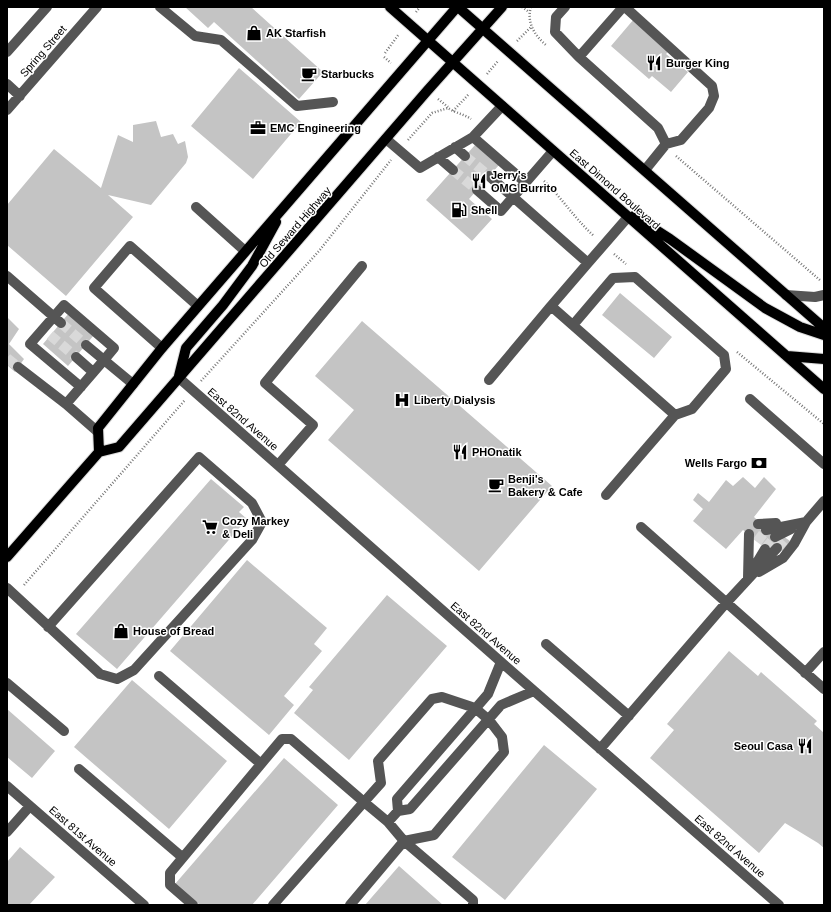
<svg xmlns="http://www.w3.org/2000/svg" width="831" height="912" font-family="Arial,sans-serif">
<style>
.building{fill:#c4c4c4}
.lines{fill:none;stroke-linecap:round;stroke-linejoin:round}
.minor-tunnel{stroke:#d9d9d9;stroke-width:10;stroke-dasharray:10 5;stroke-linecap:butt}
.major-casing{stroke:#dbdbdb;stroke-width:12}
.path{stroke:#777;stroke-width:2.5;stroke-dasharray:1 2;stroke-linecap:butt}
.minor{stroke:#555;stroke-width:10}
.major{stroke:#000;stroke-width:10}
.labels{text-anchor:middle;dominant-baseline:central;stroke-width:3;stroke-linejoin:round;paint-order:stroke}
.poi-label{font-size:11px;font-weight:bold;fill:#000;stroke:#fff;text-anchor:start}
.street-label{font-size:11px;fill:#000;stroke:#fff}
</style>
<rect width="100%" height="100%" fill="#fff"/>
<!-- building -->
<path class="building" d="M185 7H251L323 72 299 99 214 22 208 28Z
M634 19 670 50 666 54 688 72 671 92 652 76 649 79 611 46Z
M239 68 301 122 253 179 191 126Z
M156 121 161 137 173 134 178 144 185 141 188 157 186 163 151 205 108 195 133 217 66 296 7 245V205L54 149 101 188 118 135 133 142V125Z
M475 145 499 165 469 199 492 219 472 241 426 200Z
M620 293 672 337 654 358 602 315Z
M69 313 94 335 68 366 43 344Z
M7 317 19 329 9 344 24 359 15 372 7 365Z
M362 321 552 486 479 571 328 440 354 410 315 376Z
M743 477 755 488 764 477 776 489 754 517 775 537 783 536 797 546 788 556 774 545 768 550 743 530 726 549 693 521 703 509 693 500 698 493 709 502 726 480 733 486Z
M211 479 244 507 239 512 247 519 117 669 76 634Z
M247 560 327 628 314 644 322 651 284 696 294 705 269 735 170 651Z
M387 595 447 646 349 760 294 713 313 690 309 687Z
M729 651 758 676 761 672 817 721 814 724 824 733V848L818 843 785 823 759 853 650 758 674 730 667 724Z
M132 680 227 761 169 829 74 747Z
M7 709 55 751 32 778 7 757Z
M544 745 597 789 505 900 452 857Z
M284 758 338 805 252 905H200L175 884Z
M20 847 55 877 29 905H7V862Z
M399 866 443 905H365Z"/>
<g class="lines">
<!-- minor-tunnel -->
<path class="minor-tunnel" d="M465 156 489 176
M453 170 477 190
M61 323 86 345
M50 335 76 357
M7 358 18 367
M757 542 766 530
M777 548 786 538
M765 549 775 537"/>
<defs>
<path id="major" d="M390 7 824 389
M458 7 824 328
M634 216 670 239 765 308 800 327 824 335
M787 356 824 359
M179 376 186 348 223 305 252 266 276 222
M99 452 98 428 162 348 457 7
M7 557 99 452 119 447 427 91 502 7"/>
</defs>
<!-- major casing -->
<use href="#major" class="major-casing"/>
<!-- path -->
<path class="path" d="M522 7 529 12
M531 7C526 22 535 36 546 45
M416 12 420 7
M517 41 532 26
M385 53 399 34
M384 57 391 63
M487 74 498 61
M438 99 448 107
M453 111 469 94
M408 140 432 113 448 108C455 113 464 114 471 119
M676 156 821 281
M544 181C562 198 575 219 594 236
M614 254 626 264
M737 352 824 424
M201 381 319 251 391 160
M24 585 185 400"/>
<!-- minor -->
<path class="minor" d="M160 7 195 36 221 40 297 106 333 102
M565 7 556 17 555 32 579 57 623 7
M625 7 712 86 714 96 709 108 681 140 666 144
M7 52 47 7
M579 57 658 128 666 144 645 170
M7 84 20 96
M7 110 97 7
M473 137 525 182
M386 139 420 168 473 137 502 106
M455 147 465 156
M438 157 453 170
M489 176 588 263 628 217
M477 190 501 211 553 151
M196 207 245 251
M588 263 551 306 675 415 606 495
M7 276 61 323
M786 295 815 297 824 295
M573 325 613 278 635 277 724 355 726 369 692 409 675 415
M162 348 94 288 130 246 198 306
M76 357 93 372
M18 367 66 404
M179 378 517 676 779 905
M489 380 551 306
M81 387 30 344 64 305 114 348 104 360 86 345
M750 399 824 464
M98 432 66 404 104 360 133 384
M278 465 313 425 265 383 362 266
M758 524 776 523
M641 527 824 689
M766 530 806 522 824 501
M775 537 791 529
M756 564 765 549
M759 572 783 558 794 544 806 522
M748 578 749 534
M7 588 100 674 117 679 134 670 252 540 262 522 252 503 199 457 48 627
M546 644 629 716
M805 673 824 652
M159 676 261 764 170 873V885L193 905
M7 683 64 731
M600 749 726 603 777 548
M261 764 282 739H291L364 802 381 783 378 761 432 699 442 697 475 708 489 720 502 737 504 752 434 835 404 841 350 905
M79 769 182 857
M7 786 144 905
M398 811 397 799 488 694 501 662
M7 832 30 806
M273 905 364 802 388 822
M473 905V900L404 841 388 822 398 811 410 809 501 705 534 691"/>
<!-- major -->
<use href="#major" class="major"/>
</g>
<!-- icons -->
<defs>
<symbol id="shop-bare" viewBox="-9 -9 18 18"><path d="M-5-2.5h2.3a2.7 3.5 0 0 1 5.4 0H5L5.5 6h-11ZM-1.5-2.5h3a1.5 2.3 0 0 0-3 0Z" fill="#000" stroke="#fff" stroke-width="2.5" paint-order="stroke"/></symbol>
<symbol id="restaurant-bare" viewBox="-9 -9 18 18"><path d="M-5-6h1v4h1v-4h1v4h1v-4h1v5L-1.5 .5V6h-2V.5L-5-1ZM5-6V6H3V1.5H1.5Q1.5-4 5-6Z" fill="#000" stroke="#fff" stroke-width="2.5" paint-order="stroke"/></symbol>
<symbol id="cafe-bare" viewBox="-9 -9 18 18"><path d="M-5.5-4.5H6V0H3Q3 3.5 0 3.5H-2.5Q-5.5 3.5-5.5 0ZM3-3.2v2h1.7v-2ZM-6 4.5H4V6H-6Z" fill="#000" stroke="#fff" stroke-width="2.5" paint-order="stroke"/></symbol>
<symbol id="office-bare" viewBox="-9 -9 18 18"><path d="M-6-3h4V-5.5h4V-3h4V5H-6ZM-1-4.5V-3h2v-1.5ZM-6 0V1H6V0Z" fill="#000" stroke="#fff" stroke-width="2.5" paint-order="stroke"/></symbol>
<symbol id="fuel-bare" viewBox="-9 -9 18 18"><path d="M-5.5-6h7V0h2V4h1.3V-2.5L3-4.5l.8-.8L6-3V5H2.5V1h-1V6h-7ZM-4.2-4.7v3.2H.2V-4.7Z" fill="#000" stroke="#fff" stroke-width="2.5" paint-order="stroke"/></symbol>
<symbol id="hospital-bare" viewBox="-9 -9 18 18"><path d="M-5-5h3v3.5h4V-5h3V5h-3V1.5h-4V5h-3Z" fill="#000" stroke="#fff" stroke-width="2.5" paint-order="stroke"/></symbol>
<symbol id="bank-bare" viewBox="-9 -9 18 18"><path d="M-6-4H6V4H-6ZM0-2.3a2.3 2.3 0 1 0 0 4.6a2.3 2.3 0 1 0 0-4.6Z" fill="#000" stroke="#fff" stroke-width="2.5" paint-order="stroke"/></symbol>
<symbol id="supermarket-bare" viewBox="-9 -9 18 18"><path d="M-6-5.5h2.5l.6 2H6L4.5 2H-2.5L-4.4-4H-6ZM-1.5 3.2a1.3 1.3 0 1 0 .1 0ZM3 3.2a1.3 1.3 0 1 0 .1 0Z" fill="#000" stroke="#fff" stroke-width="2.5" paint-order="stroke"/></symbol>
</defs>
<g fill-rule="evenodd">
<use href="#shop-bare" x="243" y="22" width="22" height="22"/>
<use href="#restaurant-bare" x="643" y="52" width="22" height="22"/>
<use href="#cafe-bare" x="298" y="63" width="22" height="22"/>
<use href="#office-bare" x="247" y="117" width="22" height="22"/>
<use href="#restaurant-bare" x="468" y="170" width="22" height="22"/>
<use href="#fuel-bare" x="448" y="199" width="22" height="22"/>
<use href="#hospital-bare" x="391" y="389" width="22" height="22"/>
<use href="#restaurant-bare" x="449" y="441" width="22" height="22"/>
<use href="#bank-bare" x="748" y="452" width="22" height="22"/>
<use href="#cafe-bare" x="485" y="474" width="22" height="22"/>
<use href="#supermarket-bare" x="199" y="516" width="22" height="22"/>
<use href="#shop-bare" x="110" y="620" width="22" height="22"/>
<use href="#restaurant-bare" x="794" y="735" width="22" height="22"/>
</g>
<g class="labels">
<!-- poi labels -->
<g class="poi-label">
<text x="266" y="33">AK Starfish</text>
<text x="666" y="63">Burger King</text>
<text x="321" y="74">Starbucks</text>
<text x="270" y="128">EMC Engineering</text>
<text x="491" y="175">Jerry's<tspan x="491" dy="13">OMG Burrito</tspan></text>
<text x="471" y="210">Shell</text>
<text x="414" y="400">Liberty Dialysis</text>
<text x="472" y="452">PHOnatik</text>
<text x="747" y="463" text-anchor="end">Wells Fargo</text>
<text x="508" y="479">Benji's<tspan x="508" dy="13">Bakery &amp; Cafe</tspan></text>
<text x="222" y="521">Cozy Markey<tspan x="222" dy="13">&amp; Deli</tspan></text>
<text x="133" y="631">House of Bread</text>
<text x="793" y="746" text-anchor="end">Seoul Casa</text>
</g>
<!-- street labels -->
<g class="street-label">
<text transform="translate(43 51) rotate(-49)">Spring Street</text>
<text transform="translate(615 189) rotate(41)">East Dimond Boulevard</text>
<text transform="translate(295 227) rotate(-49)">Old Seward Highway</text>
<text transform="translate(243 419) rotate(41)">East 82nd Avenue</text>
<text transform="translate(486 633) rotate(41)">East 82nd Avenue</text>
<text transform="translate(83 836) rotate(41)">East 81st Avenue</text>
<text transform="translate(730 846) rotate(41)">East 82nd Avenue</text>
</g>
</g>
<!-- border -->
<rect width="831" height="912" fill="none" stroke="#000000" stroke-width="16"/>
</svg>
